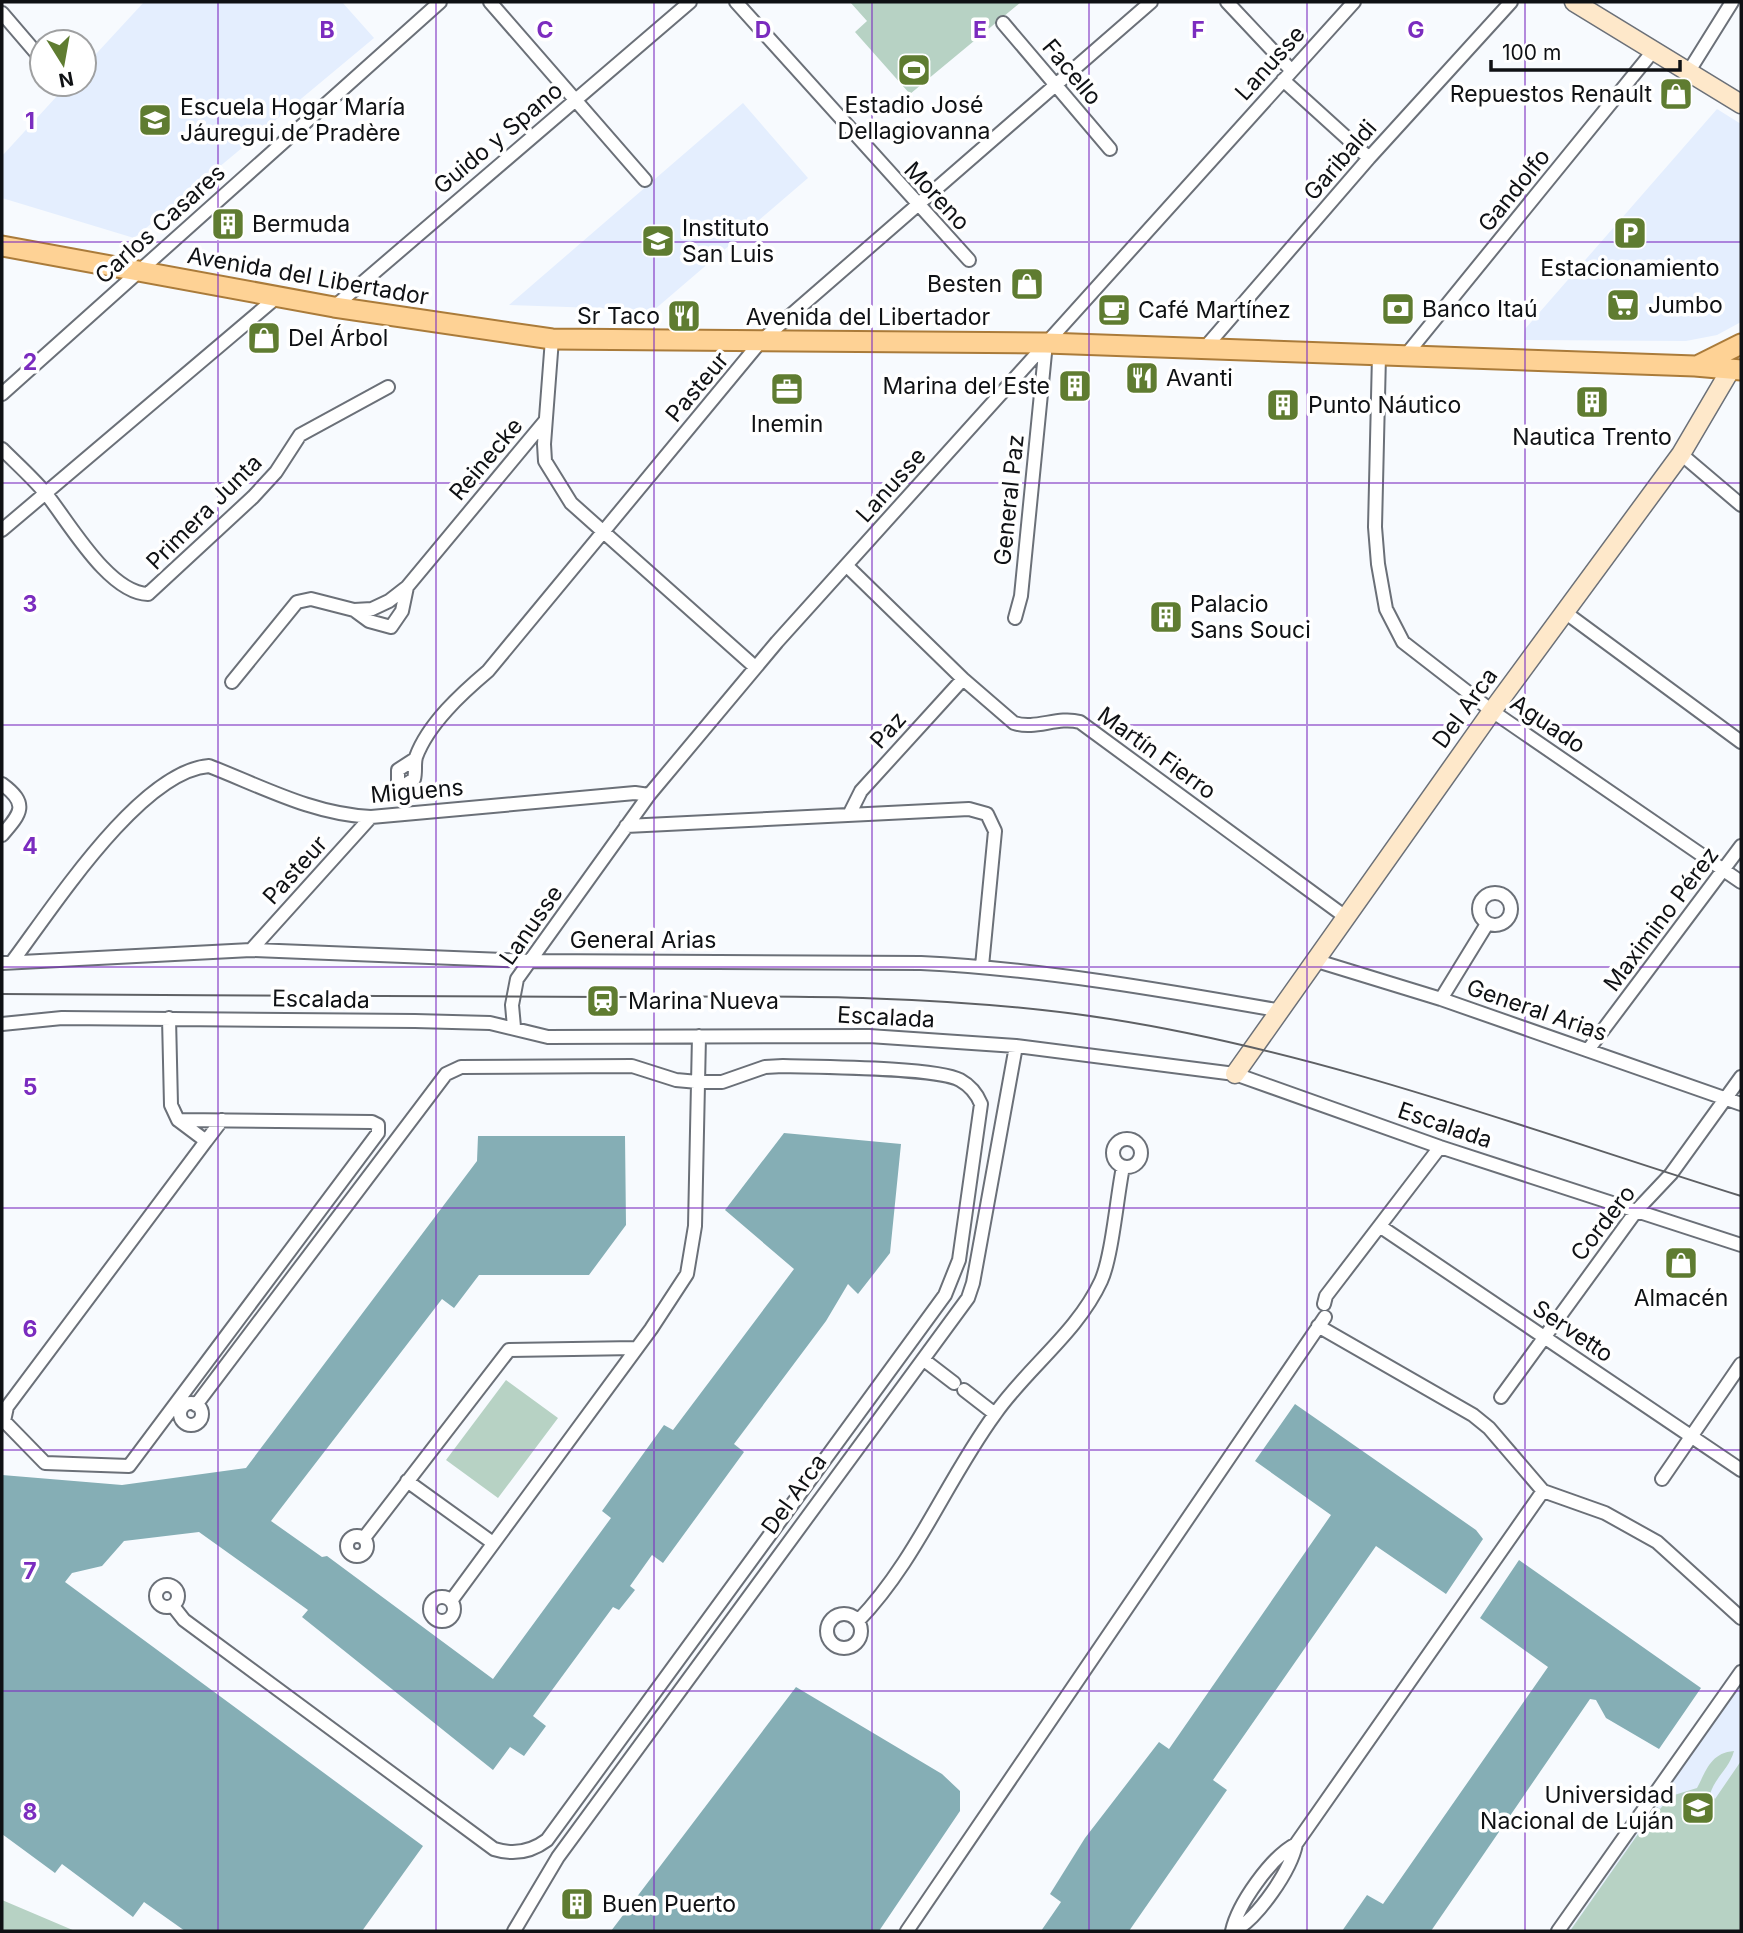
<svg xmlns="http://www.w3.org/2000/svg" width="1743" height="1933" font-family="Inter,sans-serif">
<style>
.built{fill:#e4eefe}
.green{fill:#b7d2c4}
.water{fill:#85aeb5}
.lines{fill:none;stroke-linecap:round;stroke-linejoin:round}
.street-casing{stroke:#6b7078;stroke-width:16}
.secondary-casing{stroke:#6b7078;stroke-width:21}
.primary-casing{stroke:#aa7b3a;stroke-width:23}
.street{stroke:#fff;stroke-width:12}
.secondary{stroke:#fee8ca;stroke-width:18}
.primary{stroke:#fed295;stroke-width:19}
.tram{stroke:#5e6064;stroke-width:2}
.grid{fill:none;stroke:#7b2cbf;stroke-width:2;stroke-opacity:0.55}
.labels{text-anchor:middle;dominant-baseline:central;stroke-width:7;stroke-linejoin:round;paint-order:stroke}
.street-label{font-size:23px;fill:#0f1114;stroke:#fff}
.poi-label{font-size:23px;fill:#0f1114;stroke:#fff;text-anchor:start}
.grid-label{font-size:23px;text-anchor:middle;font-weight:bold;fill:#7b2cbf;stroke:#fff;stroke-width:7;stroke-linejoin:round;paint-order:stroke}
</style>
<rect width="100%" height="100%" fill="#f7fafe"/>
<!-- built -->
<path class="built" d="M144 2H342L374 38 134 238 2 198V156L68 84H84V67Z
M743 103 808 178 654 310 509 305Z
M1717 109 1741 124V322L1717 335 1686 341 1524 340 1525 329Z
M1741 1684V1931H1569Z"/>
<!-- green -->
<path class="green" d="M850 2H1021L910 94 855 32 867 21Z
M506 1380 558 1418 498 1498 446 1460Z
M1734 1751C1729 1769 1716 1776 1710 1794L1715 1799 1741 1761V1931H1570L1657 1807 1660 1809 1671 1796 1697 1788C1707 1769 1711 1753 1734 1751Z
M2 1900 75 1931H2Z"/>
<!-- water -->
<path class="water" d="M784 1133 901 1144 890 1253 858 1294 848 1284 826 1321 734 1444 744 1452 663 1563 652 1555 630 1586 635 1590 619 1610 613 1607 533 1716 546 1726 524 1756 510 1747 493 1770 302 1617 308 1610 199 1532 124 1541 102 1566 72 1573 65 1582 423 1846 362 1931H185L144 1902 133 1917 62 1864 55 1873 2 1834V1475L122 1485 246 1468 477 1161 478 1136H625L626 1225 589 1275H479L454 1308 442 1299 271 1521 322 1557 327 1556 493 1679 611 1518 602 1511 664 1425 673 1430 794 1269 725 1210Z
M1295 1404 1476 1530 1483 1539 1446 1594 1376 1546 1213 1780 1227 1790 1129 1931H1041L1061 1902 1050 1894 1085 1838 1159 1742 1169 1749 1331 1515 1255 1461Z
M1519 1560 1701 1688 1659 1749 1606 1718 1596 1700 1590 1699 1431 1931H1342L1367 1895 1383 1904 1548 1667 1480 1618Z
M796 1687 942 1774 960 1791V1811L879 1931H611Z"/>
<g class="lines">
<defs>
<path id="street" d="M490 2 645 180
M736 2 969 260
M1227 2 1291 70
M2 13 38 55
M1003 23 1110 149
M1689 71 1732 2
M1283 80 1369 158
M334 307 690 2
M552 339 544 444 545 461 571 503 755 667
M1203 350 1369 158 1511 2
M1379 355 1375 527 1378 564 1386 609 1403 642 1492 711 1741 882
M1406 355 1654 50
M2 394 440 2
M2 449C17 464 34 479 47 495 70 524 109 593 148 594L253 497 276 472 300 435 388 387
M1681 454 1741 505
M2 530 277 297
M847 566 963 679 1014 723C1036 730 1057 716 1080 722L1347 918
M354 610 369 621 391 627 402 611 407 587
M1566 613 1741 742
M1015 618 1021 596 1046 343
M232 682 297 602 311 599 354 610 372 609 389 601 407 587 545 421
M415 759 398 770V782L403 786 414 779C416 772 414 764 416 757 428 724 462 693 488 671L761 341 1151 2
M2 784C29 804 21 813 2 835
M850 813 861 791 963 679
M626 826 969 809 987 814 995 831 982 966
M1479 909a16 16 0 1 1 32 0a16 16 0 1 1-32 0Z
M251 950 371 817
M1317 961 1441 999 1741 1104
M12 962C52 909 140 771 209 766 263 787 312 814 371 817L635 793 649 795
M2 963 251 950 531 961 921 963C1042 969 1163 990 1282 1011
M1441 999 1487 924
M169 1018 171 1105 178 1120 372 1122 378 1125V1133L129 1466 45 1463 4 1421 7 1407 206 1141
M2 1024 62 1018 415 1021 490 1023 548 1037 869 1036 1016 1046 1235 1074 1440 1147 1741 1245
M514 1027 512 1005 517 979 649 795 777 642 1354 2
M1588 1050 1741 846
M178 1120 206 1141 222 1120
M1113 1153a14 14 0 1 1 28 0a14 14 0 1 1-28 0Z
M1381 1227 1741 1470
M1324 1304 1326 1296 1440 1147
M1318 1326 1473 1415 1489 1428 1543 1491 1605 1513 1657 1542 1741 1618
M924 1360 954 1383
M964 1390 995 1414
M1501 1397 1637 1210 1671 1174 1741 1077
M180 1414a11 11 0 1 1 22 0a11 11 0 1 1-22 0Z
M1662 1479 1741 1364
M407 1481 493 1543
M347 1546a10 10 0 1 1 20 0a10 10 0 1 1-20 0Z
M364 1538 509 1350 636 1348
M156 1596a11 11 0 1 1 22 0a11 11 0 1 1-22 0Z
M430 1609a12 12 0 1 1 24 0a12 12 0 1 1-24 0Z
M451 1601 651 1329 687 1274 695 1226 699 1036
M173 1606 184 1620 494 1849C513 1855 531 1852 547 1840L945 1295 959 1260 981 1104C977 1094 969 1085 960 1080 936 1067 817 1067 783 1066L765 1067 722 1082H698L676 1080 632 1066 461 1067 446 1074 196 1405
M827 1631a17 17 0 1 1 34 0a17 17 0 1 1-34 0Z
M858 1621C916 1561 946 1481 995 1414 1027 1368 1077 1333 1101 1281 1112 1257 1117 1196 1123 1167
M514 1931 558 1857 968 1298 973 1283 1016 1046
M907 1931 1325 1317
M1232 1931C1238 1904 1271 1857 1296 1844
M1234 1931C1258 1918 1291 1870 1296 1844L1543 1491
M1558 1931 1741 1672"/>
<path id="secondary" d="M1574 2 1741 104
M1235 1074 1492 711 1681 454 1731 369"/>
<path id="primary" d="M2 246 334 307 552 339 1046 343 1695 366 1741 370
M1699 365 1741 344"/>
</defs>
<!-- street casing -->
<use href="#street" class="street-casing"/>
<!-- secondary casing -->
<use href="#secondary" class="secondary-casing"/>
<!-- primary casing -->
<use href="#primary" class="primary-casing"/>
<!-- street -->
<use href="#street" class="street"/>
<!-- secondary -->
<use href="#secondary" class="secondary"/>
<!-- primary -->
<use href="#primary" class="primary"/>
<!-- tram -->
<path class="tram" d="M2 994C203 995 404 997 605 997 774 996 942 993 1110 1019 1326 1053 1533 1131 1741 1196"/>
</g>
<!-- grid -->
<path class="grid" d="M218 2V1931M436 2V1931M654 2V1931M872 2V1931M1089 2V1931M1307 2V1931M1525 2V1931M2 242H1741M2 483H1741M2 725H1741M2 967H1741M2 1208H1741M2 1450H1741M2 1691H1741"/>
<!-- icons -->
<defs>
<symbol id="stadium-square" viewBox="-11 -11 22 22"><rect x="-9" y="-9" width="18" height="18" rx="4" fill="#5f7c31" stroke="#fff"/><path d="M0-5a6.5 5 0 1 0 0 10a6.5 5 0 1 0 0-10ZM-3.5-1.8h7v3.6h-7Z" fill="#fff"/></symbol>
<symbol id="shop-square" viewBox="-11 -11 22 22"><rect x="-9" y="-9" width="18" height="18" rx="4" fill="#5f7c31" stroke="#fff"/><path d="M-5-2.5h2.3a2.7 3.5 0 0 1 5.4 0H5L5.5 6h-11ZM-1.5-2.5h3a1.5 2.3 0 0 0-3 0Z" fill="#fff"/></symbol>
<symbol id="school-square" viewBox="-11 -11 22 22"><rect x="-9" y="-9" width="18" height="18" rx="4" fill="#5f7c31" stroke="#fff"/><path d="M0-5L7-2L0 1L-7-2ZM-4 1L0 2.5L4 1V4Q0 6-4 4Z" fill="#fff"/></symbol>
<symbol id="building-square" viewBox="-11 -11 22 22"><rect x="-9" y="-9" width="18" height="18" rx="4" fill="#5f7c31" stroke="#fff"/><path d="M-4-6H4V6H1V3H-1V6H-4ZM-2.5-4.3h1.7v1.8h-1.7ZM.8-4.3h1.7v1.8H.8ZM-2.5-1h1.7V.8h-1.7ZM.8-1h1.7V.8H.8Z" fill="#fff"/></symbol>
<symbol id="parking-square" viewBox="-11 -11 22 22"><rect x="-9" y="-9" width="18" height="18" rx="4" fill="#5f7c31" stroke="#fff"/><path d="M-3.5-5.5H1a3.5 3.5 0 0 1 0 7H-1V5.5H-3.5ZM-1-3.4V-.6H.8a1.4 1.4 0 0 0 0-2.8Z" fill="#fff"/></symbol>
<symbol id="supermarket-square" viewBox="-11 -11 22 22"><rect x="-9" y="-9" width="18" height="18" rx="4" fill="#5f7c31" stroke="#fff"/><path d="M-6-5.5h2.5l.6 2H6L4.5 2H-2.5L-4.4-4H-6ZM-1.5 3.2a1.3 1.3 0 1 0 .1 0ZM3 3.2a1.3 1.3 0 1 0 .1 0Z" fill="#fff"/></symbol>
<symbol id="bank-square" viewBox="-11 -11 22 22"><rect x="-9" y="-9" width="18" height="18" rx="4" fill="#5f7c31" stroke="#fff"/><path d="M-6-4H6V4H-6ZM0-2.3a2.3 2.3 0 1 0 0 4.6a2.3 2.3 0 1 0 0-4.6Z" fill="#fff"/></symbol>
<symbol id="cafe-square" viewBox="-11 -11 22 22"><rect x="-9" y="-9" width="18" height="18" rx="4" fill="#5f7c31" stroke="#fff"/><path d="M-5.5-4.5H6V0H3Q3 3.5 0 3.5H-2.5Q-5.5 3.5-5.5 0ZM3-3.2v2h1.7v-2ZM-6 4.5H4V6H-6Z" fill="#fff"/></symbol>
<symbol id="restaurant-square" viewBox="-11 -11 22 22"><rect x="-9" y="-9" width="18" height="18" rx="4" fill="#5f7c31" stroke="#fff"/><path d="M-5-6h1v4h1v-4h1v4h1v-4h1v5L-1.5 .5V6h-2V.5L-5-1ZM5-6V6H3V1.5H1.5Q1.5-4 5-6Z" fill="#fff"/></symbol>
<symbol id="office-square" viewBox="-11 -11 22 22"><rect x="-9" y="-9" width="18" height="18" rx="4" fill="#5f7c31" stroke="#fff"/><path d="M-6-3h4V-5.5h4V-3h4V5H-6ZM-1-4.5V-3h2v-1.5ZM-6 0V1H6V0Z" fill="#fff"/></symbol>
<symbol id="station-square" viewBox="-11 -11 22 22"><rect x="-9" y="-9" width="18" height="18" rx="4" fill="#5f7c31" stroke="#fff"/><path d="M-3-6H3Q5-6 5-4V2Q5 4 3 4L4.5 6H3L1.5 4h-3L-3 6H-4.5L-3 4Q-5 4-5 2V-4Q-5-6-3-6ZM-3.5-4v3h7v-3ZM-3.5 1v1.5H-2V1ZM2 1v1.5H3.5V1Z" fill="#fff"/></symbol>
<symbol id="university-square" viewBox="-11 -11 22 22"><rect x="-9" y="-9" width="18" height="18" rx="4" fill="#5f7c31" stroke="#fff"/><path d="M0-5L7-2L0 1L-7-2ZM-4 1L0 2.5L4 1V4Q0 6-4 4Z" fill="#fff"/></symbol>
</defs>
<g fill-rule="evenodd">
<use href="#stadium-square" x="895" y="51" width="38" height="38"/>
<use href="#shop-square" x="1657" y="75" width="38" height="38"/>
<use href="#school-square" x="136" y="101" width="38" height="38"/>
<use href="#building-square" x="209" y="205" width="38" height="38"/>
<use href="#parking-square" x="1611" y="214" width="38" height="38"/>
<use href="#school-square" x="639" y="222" width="38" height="38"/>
<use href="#shop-square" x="1008" y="265" width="38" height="38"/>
<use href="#supermarket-square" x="1604" y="286" width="38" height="38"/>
<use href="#bank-square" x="1379" y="290" width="38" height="38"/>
<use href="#cafe-square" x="1095" y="291" width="38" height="38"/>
<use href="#restaurant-square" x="665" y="297" width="38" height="38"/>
<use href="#shop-square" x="245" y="319" width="38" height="38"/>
<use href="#restaurant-square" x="1123" y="359" width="38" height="38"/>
<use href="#building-square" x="1056" y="367" width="38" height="38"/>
<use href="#office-square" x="768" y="370" width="38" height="38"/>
<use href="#building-square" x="1573" y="383" width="38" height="38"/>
<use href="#building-square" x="1264" y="386" width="38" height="38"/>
<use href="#building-square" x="1147" y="598" width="38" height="38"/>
<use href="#station-square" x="584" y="982" width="38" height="38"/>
<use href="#shop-square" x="1662" y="1244" width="38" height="38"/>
<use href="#university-square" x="1679" y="1789" width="38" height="38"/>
<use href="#building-square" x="558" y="1885" width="38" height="38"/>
</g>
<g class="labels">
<!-- street labels -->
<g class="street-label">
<text transform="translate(1270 63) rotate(-48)">Lanusse</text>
<text transform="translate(1072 72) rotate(50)">Facello</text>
<text transform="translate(498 138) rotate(-40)">Guido y Spano</text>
<text transform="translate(1340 160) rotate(-49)">Garibaldi</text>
<text transform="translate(1514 190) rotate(-51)">Gandolfo</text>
<text transform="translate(937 196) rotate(47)">Moreno</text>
<text transform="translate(160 224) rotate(-42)">Carlos Casares</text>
<text transform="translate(308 276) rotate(10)">Avenida del Libertador</text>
<text x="868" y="317">Avenida del Libertador</text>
<text transform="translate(697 387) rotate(-50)">Pasteur</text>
<text transform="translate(486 459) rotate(-50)">Reinecke</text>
<text transform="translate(891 485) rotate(-48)">Lanusse</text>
<text transform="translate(1009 500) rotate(-84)">General Paz</text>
<text transform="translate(204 512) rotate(-45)">Primera Junta</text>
<text transform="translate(1465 708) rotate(-54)">Del Arca</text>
<text transform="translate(1548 724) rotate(34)">Aguado</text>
<text transform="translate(888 730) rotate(-48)">Paz</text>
<text transform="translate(1157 753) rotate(36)">Martín Fierro</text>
<text transform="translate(417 791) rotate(-5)">Miguens</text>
<text transform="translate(295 870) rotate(-48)">Pasteur</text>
<text transform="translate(1661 919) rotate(-53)">Maximino Pérez</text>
<text transform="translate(531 925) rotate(-55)">Lanusse</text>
<text x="643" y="940">General Arias</text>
<text transform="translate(321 999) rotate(1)">Escalada</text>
<text transform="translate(1537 1010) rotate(19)">General Arias</text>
<text transform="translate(886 1017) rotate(3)">Escalada</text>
<text transform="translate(1445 1125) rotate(19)">Escalada</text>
<text transform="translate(1603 1223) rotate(-52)">Cordero</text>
<text transform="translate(1573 1331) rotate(34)">Servetto</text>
<text transform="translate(794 1494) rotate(-54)">Del Arca</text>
</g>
<!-- poi labels -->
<g class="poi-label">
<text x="1652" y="94" text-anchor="end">Repuestos Renault</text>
<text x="914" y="105" text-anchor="middle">Estadio José<tspan x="914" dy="26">Dellagiovanna</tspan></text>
<text x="180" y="107">Escuela Hogar María<tspan x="180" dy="26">Jáuregui de Pradère</tspan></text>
<text x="252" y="224">Bermuda</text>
<text x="682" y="228">Instituto<tspan x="682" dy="26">San Luis</tspan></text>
<text x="1630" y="268" text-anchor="middle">Estacionamiento</text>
<text x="1002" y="284" text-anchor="end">Besten</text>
<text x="1648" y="305">Jumbo</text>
<text x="1422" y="309">Banco Itaú</text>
<text x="1138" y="310">Café Martínez</text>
<text x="660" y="316" text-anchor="end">Sr Taco</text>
<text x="288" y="338">Del Árbol</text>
<text x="1166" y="378">Avanti</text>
<text x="1050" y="386" text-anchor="end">Marina del Este</text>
<text x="1308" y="405">Punto Náutico</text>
<text x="787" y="424" text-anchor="middle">Inemin</text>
<text x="1592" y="437" text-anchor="middle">Nautica Trento</text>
<text x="1190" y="604">Palacio<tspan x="1190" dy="26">Sans Souci</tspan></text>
<text x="628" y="1001">Marina Nueva</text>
<text x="1681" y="1298" text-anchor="middle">Almacén</text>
<text x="1674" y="1795" text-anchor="end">Universidad<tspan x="1674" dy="26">Nacional de Luján</tspan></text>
<text x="602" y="1904">Buen Puerto</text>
</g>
</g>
<g class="grid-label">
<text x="327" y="38">B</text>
<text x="545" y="38">C</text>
<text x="763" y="38">D</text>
<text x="980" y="38">E</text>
<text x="1198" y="38">F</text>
<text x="1416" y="38">G</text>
<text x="30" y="129">1</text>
<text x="30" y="370">2</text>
<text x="30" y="612">3</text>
<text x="30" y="854">4</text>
<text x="30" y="1095">5</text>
<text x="30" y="1337">6</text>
<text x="30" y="1579">7</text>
<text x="30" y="1820">8</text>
</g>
<!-- border -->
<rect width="1743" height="1933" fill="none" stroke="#0f1114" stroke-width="7"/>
<!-- north arrow -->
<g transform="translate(63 63) rotate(169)"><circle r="33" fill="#ffffff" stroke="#9fa0a1" stroke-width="2"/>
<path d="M0-5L12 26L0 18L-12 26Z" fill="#5f7c31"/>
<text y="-10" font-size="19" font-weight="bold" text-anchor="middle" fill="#0f1114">N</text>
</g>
<!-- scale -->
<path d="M1491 60v10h189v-10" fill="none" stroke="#0f1114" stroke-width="3.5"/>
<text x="1502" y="60" font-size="21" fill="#0f1114" stroke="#ffffff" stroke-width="5" paint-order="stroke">100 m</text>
</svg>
